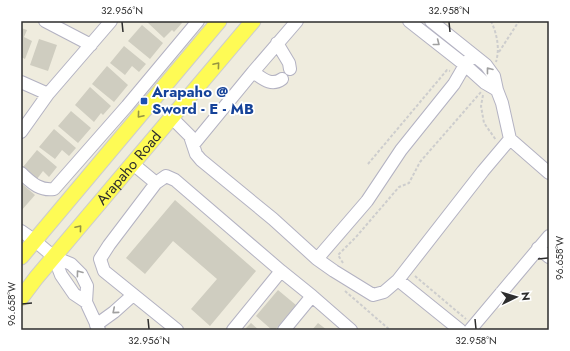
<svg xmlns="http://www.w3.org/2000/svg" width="570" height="351" font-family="Jost,sans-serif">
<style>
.building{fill:#cfcdc0}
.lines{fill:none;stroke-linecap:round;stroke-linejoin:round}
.minor-casing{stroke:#b3b2c2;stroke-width:14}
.major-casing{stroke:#cdcdcd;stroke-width:17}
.path{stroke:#cdcdcd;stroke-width:2;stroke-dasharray:3 2;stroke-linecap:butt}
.minor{stroke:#fff;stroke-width:12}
.major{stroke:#fefb55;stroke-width:15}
.oneway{stroke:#a0a0a0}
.oneway2{stroke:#969441}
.ticks{fill:none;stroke:#2d2d2d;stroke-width:1.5}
.transit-dot{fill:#1a4fb4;stroke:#fff;stroke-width:1.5}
.labels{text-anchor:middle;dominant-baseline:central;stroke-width:3.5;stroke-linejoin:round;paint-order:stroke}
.transit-label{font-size:15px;font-weight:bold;fill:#164399;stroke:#fff;text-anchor:start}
.street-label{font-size:15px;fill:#2d2d2d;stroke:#fff}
.neatline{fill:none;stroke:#2d2d2d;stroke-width:1.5}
.ticks-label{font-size:10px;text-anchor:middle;fill:#2d2d2d}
</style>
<rect width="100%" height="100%" fill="#efecde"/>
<!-- building -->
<path class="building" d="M146 21H180L182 23 174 32 172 30 164 38Z
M142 25 163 43 150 59 128 41Z
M21 28 27 30 24 37 32 41 25 59 21 57Z
M39 39 57 45 48 71 30 65Z
M124 46 146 64 139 72 132 66 125 75 110 63Z
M107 66 128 85 114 102 92 84Z
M90 87 111 106 103 115 101 113 94 122 75 105Z
M71 111 91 128 78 143 58 126Z
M54 129 76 148 69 156 62 150 55 159 39 147Z
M37 150 57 167 49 177 43 171 37 179 23 167Z
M21 183 35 195 21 211Z
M175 200 256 271 210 326 191 309 217 279 173 241 145 274 126 258Z
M278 290 296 305 275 330H272L256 316Z
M251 323 259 330H244Z
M318 323 327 330H312Z"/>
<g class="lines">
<defs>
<path id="minor" d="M45 21 91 45
M409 21 465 65 485 83 497 90
M277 43 289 63 290 69
M253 72C262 78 271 87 282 79
M21 82 48 94
M172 118 190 136 196 154 201 160 273 219 317 259 367 201 401 150 454 84 465 65 473 55
M21 132 48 94 111 21
M510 139 549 173
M193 145 253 72 297 21
M133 164 156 183
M21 173C31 182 39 191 54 189L127 106 198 21
M21 231 34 240 54 257 71 264 81 274 87 286 86 302 99 330
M538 248 549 257
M54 257 61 275 74 294 86 302
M317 259 334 271 373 295 384 292 398 280 483 171 510 139 502 103 497 90 494 76 486 65 431 21
M398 280 460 330
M312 296 351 330
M96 325 114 312 133 295
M177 330 104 271 100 259 109 245 156 183 166 176 175 180 281 271
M233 330 281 271 312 296 284 330
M470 330 549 236"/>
<g id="major">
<path d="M21 257 219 21"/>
<path id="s1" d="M21 298 36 278 253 21"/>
</g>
</defs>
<!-- minor casing -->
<use href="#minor" class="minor-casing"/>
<!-- major casing -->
<use href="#major" class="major-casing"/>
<!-- path -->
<path class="path" d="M491 21C497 34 500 48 496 62
M499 52 519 21
M483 95 481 106 484 123 496 140
M368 164 447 70 450 71
M343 263 338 255 356 237 399 187 409 183 420 162 481 92
M415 276 466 319
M345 291 390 330"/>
<!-- minor -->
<use href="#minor" class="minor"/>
<!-- major -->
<use href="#major" class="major"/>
</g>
<!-- one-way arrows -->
<defs><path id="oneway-chevron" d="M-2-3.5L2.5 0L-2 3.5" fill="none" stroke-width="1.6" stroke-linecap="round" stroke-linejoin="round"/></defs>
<g class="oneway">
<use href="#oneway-chevron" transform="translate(437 43) rotate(38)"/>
<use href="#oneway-chevron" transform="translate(489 70) rotate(-128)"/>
<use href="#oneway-chevron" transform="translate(79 273) rotate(-127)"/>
<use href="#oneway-chevron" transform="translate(115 311) rotate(140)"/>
</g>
<g class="oneway2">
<use href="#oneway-chevron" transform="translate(217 65) rotate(-50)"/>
<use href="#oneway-chevron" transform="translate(140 115) rotate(130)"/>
<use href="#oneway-chevron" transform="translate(79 228) rotate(-50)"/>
</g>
<!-- ticks -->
<path class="ticks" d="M122 22 123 32M449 22 450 32M538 259 548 258M22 304 32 303M148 319 149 329M475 319 476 329"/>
<!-- markers -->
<rect class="transit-dot" x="140" y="97" width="8" height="8" rx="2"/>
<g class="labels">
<!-- transit labels -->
<g class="transit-label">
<text x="152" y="92">Arapaho @<tspan x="152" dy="17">Sword - E - MB</tspan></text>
</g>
<!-- street labels -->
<g class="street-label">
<text stroke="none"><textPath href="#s1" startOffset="169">Arapaho Road</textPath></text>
</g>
</g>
<!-- border -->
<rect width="570" height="351" fill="none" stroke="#ffffff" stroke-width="44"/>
<!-- north arrow -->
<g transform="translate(516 297) rotate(85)" stroke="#ffffff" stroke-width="3" paint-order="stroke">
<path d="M0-3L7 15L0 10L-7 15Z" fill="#2d2d2d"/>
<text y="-6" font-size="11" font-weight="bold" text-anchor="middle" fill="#2d2d2d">N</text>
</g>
<rect x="22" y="22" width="526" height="307" class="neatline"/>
<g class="ticks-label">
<text x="122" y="14">32.956°N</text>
<text x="449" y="14">32.958°N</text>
<text transform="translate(559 258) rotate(-90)" y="4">96.658°W</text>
<text transform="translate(11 304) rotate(-90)" y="4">96.658°W</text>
<text x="149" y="344">32.956°N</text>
<text x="476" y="344">32.958°N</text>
</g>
</svg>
